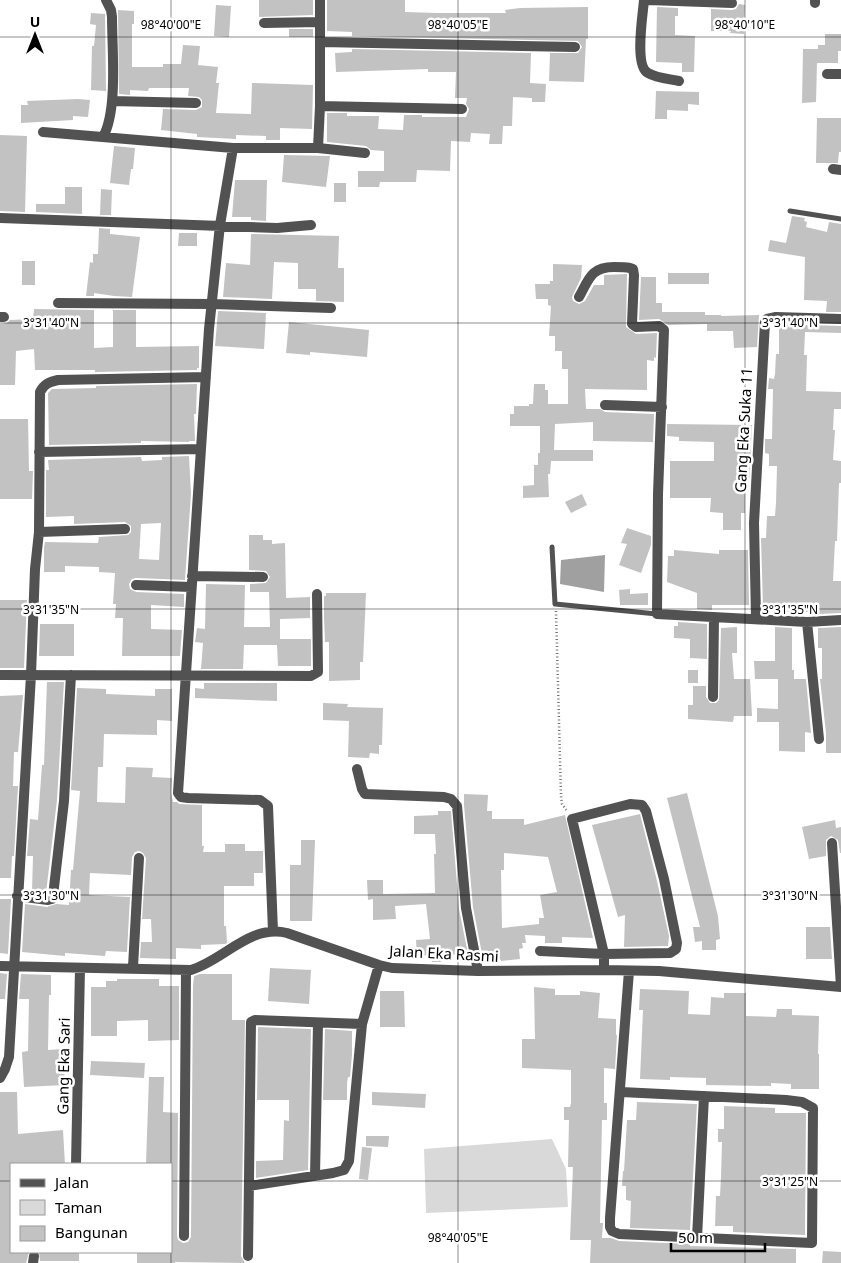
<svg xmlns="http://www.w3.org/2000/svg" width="841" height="1263" font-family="'Noto Sans',sans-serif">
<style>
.green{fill:#d9d9d9}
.water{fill:#a0a0a0}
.building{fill:#c2c2c2;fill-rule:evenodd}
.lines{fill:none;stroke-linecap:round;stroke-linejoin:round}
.path{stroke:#747474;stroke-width:2.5;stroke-dasharray:1 2.5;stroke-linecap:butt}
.service{stroke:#525252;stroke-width:5}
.minor{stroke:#525252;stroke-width:10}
.ticks{fill:none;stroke:#000;stroke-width:1;stroke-opacity:0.45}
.labels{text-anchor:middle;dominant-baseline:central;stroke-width:5;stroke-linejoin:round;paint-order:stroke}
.street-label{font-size:15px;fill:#000;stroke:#fff}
.ticks-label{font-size:12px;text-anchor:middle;fill:#000;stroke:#fff;stroke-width:5;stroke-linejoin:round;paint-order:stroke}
</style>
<rect width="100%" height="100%" fill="#fff"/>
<!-- green -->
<path class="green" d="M552 1139 566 1169 568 1207 426 1213 424 1149Z"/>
<!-- water -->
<path class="water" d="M605 555 604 592 560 584 561 560Z"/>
<!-- building -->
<path class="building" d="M259 0H313V15L259 17Z
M327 0H405V12L437 13H506L505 10 520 8 588 7V39H586L584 82 549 81 550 53H578L582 47 578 41 352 36V32L327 31Z
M739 4 745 5 744 34 730 33 731 31H711V9L732 10 736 9Z
M216 5 231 6 229 37 214 36Z
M657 7 678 8V16H675V35L695 36 694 72H682V63L656 62Z
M118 10 134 11V24H132V67H163V64H181L183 45 200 46 198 65 218 67 216 83H219L216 113 251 114 252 83 313 85 312 129 280 128V140H266V136L236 135V139L197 137V134L161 130 163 109 196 110 202 107V100L199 97 188 96 189 88H149L148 91 130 90V95L119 94Z
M91 13 105 14 106 91 91 90 92 46H94L96 25 90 24Z
M289 29H313V37H289Z
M825 34H841V51H838V63H817L816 102 802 103 803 49H818V45H825Z
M352 49 531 53 530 83 546 84 545 102H532V98L513 97 512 126H503L502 144H489L490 134 471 133 470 142 451 141 450 171 417 170 416 182H380L379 187H358V171H384V151L371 150 366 146 327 142V113H347V116H379L378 129 403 130 404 115H422V117H466L469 109 466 104 467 98H455L456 72H428V69L336 72 335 53 352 52Z
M656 91 699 92V105L688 104V111L667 110V119H655Z
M78 99 90 100 88 117 73 116V120L21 123V105H28L27 101Z
M817 118H841V152H839L838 163H816Z
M0 135 27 136 25 212 0 211Z
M114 146 135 148 133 169H131L129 185 110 183Z
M284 155 330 156 326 187 282 182Z
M235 180H267L266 221 251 220V217H232Z
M334 183H346V202H334Z
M65 187H82V214L36 212V204H65Z
M101 189 112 190 111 215H100Z
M792 216 805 218 804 221 807 222 806 227 827 232 829 222 841 224V312H826L827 301 804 300 805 257 768 251 770 240 786 243Z
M99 228 110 229V234L140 237 132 297 114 296 94 293V296H86L90 262 93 263V254H98Z
M179 233H197V246H178Z
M251 234 339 236 338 268H344V302L316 301V289H298V263L274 262 272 299 223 297 226 263 250 265Z
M22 261H35V285H22Z
M553 264 582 265 581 278 572 297 573 301 579 304 585 301 594 285H604V275L627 274 626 327 636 334 657 333 656 358 654 357V361L647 360V390L585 389 586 409H600L605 412 654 414 653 442 593 441V422L555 424 554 450H593V461H551L550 474H548L549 497 523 498V486L534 485V465H538V453H540V426H510V414H514V406H529V404H533L534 384H545V390H548V404H568V369H562V351H555V336H549L551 306 548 305V299H536L535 284H550V281H553Z
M668 273H709V284H668Z
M641 277H656V303H662V312H705V315H721V316L759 315 757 347 734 348 733 331H707V324L668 325 659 319 639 320Z
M34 309 94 310V348L113 347V310H136V347L199 346V368H197V370L95 372V370H35L34 349 16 351 15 385H0V324L7 323 10 320 33 319Z
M218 311 266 313 264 349 215 346Z
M289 322 369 330 367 357 310 352V355L286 353Z
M779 324 841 326V333L805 332 804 355H807L806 391 841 392V409H834L833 430H835L833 460 841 461V483H839L837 541H835L833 581H841V613L819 614V612H786V607H763L761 538H766L767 516H775L776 503 777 466H769V454L765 453V439H772L773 389H768L769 378 774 379 775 374 776 354H779Z
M197 384 196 414H194L195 441H189V442L141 441V443L49 445 48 393 52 389 96 388V386Z
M0 419H28L29 471H33L32 499H0Z
M667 424 752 425 749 481H745V513H741V530H723V513L710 512 711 498H670V461H714V442L679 441V437L667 436Z
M189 456 191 494 185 580 136 578 132 579 129 584 130 589 136 592 184 594V607L151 605V629L182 630 180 656H122L123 618H115L116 604H113L115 573 99 572V567L65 566V572H44V548L45 542 98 543 99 537 128 535 131 532V526L125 522 74 524V516L46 517V470H49L48 460 141 457 142 461 162 460V457ZM161 523 159 560 139 559 141 524Z
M582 494 587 505 571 513 565 502Z
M627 528 651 536V545L641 573 619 565 627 544 621 543Z
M249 535H263V540H272V544L285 543 286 598 310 597V618L280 619V639H311V666H278L277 645H244L243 669H201L203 643 195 642 197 628 205 629 206 584 245 585 244 627H270L269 592H250V584L266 583 270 577 266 571 249 570Z
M674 550 719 554V550H748L749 605H712V610L697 609V593L667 582 668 556H674Z
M630 589V594L648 593V605H620L619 590Z
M326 593H366L363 662H360V680L329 681V642H325L324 618V596H326Z
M0 600H27L24 668H0Z
M678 622 707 624V659L690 658V639L674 638V626H678Z
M40 624H74V656H39Z
M737 627V653H732L734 679H750L752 716H734L733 722 688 719V705H693V686H706V697L710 703H716L719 700 721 628Z
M775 627 792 628V670H794V679H806L811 733 805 732V752L779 751V722H757V708L778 709V679H755L754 661H775Z
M841 627V753H826V733L820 679H822V648H818V628Z
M688 670H698V683H688Z
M47 682H64L57 800 46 893 32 891 33 856H27L30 819 38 820 42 765H44Z
M204 683H277V701L195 698V688L204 689Z
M77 688 106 689V694L155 696V689H172V721L157 720V735L104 734 103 767H98L97 802 125 803 126 767 153 768 152 777 172 778 171 793 173 802H177L179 804 202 805V846H204L203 852H225V844H245V851H263V873H254V886H224V926H226L227 943 225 944 201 945V949L176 948V959L140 958 141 942H152L151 919H142L146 858 143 853 139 851 135 852 132 857 131 875 90 873 89 895 130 897 127 952 106 951 105 956 65 953V956L22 952 25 904 47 907 56 904 69 905 71 870H73L80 791 71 790Z
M23 695 18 752H14L13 786H18L14 856H12L11 878H0V696Z
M323 703 348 704 347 707 383 708 382 745H379V754L370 753 369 758 348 757 349 721 323 720Z
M687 793 718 916 720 939 716 940V950H702V941L695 942 693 927H700L667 798Z
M464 794 488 795 487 811H492V819H524V825L565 815 593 938 562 937V943H545V936L525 935 526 943H522L523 948 519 949 520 959 501 961 500 959 489 960 488 954H482L473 907 464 805ZM504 853 548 857 557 892 540 895 544 918H539V924L502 928 501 870H504Z
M438 811H451L459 909 468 954 441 955V962H432L431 955 417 956 416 940 430 939 426 904 395 906 396 919 373 920V899L368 900 367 880H383V894L435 893 434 854H436L435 834H414V816L438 815Z
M640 814 657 881 669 936 668 946 624 947 625 915 618 917 592 825Z
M835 820 836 828 841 827V853H840L838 840 831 836 826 840V856L809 859 802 827Z
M301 840H315L312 921H290V865H301Z
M0 899H11L8 954 0 953Z
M806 927H830L832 959H806Z
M270 968 311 970 309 1004 268 1001Z
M0 973 7 974 5 999H0Z
M21 974 51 975V995H49L48 1050 63 1049 65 1085 24 1087 22 1052 28 1051 29 999H19Z
M200 974H232V1020H245L241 1256 245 1263 175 1262V1263H137V1252H171V1164H146L149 1077H164L163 1112 178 1113 177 1236 178 1240 183 1243 188 1242 191 1237 193 985 194 976Z
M117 979H159V986H179V1040L148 1041V1020L117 1021V1036H91V987H106V981H117Z
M534 987 555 989V995H580V991L600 993 598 1018 616 1019V1035H617L615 1069 604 1068V1103H607V1120H602L600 1223H603L602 1238H611L619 1241 690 1244V1246L796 1249V1263H590L591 1240H570L573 1167H568L569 1120H564V1107H570L571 1103V1070L522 1068V1039H535Z
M640 989 689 991 688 1014 710 1015 711 997 724 998V993H746V1016L776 1017 777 1009H792V1015L819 1016 818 1054H819V1089H791V1084L771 1083V1086L706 1085V1078L670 1077V1080L640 1079 643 1010H639Z
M380 991H404L405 1027H380Z
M258 1027 311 1029 308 1170 256 1178V1161L283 1160 284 1120 289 1121V1100H257Z
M325 1029 352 1031V1055L350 1077H348L347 1083V1100H323Z
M91 1061 145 1063 144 1078 90 1075Z
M0 1092H17L18 1134 63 1130 65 1164H11V1252H29L26 1263H0Z
M372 1092 426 1094 425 1108 372 1105Z
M637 1102 697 1104 690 1230 630 1228 631 1201 626 1200V1186H622L623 1171H624L627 1120H636Z
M724 1106 775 1108V1113H806L805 1235 733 1232V1226H715L716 1196H720L721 1177 722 1142H718V1129H724Z
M366 1136H389L388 1147 366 1146Z
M362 1147 372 1148 368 1180 359 1179Z
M823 1251 841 1252V1263H822Z
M39 1252H79V1261H40Z"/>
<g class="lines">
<!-- path -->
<path class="path" d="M556 611 561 796 562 804 567 811"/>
<!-- service -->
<path class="service" d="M790 211 841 219
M552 547 555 604 657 614"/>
<!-- minor -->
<path class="minor" d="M644 0C643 14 634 66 648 73 656 78 669 79 679 81
M648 0 732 3
M815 3V0
M264 23 320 22
M321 42 575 47
M827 74H841
M112 101 196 103
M320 106 462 109
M43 132 233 148H318L365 153
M103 137C118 110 112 50 112 17L111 10 106 0
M233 148 220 225 209 329 178 793 181 797 188 798 260 800 268 806 273 931
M318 148 320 106V0
M833 169 841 170
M0 218 277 228 311 225
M579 297C589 279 591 267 614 267 619 267 625 267 630 268L633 269 634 275 632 324 636 327 659 326 664 330 658 494 657 614 807 622 841 620
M58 303 212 304 331 308
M0 317H4
M605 405 662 407
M39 452 201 449
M39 532 125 529
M192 576 263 577
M136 585 191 587
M756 618 754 523 765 322 767 319 776 317 841 319
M807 622 819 739
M0 675 311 676 318 672 317 594
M713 697 714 617
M357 769 362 789 365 794 444 797 451 799 457 806 466 908 478 971
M832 843 841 987
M17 896 48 900 52 899 53 896 64 801 71 675
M540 951 604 954 670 953 676 949 677 943 664 879 646 811 642 805 630 804 572 819 604 954V970
M0 966 191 970C224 960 250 924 287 933L379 965 392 968 478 971 604 970 659 971 841 987
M133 967 139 858
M0 1078 5 1069 9 1057 31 675 35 569 39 532 40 392C44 384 49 382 58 380L206 377
M621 1092 786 1100 802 1102 813 1108 812 1243 619 1234 612 1231 610 1227V1218L629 971
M76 1164 80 968
M315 1176 318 1023
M249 1186 333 1173 344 1170 349 1161 362 1024 379 965
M184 1236 186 970
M697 1238 704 1096
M248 1256 251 1022 255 1020 362 1024
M33 1263 34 1256"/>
</g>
<!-- ticks -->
<path class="ticks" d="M171 0V1164M458 0V1263M745 0V1263M0 37H841M0 323H841M0 609H841M0 895H841M0 1181H11M171 1181H841M171 1252V1263"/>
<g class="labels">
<!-- street labels -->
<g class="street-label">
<text transform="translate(743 430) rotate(-87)">Gang Eka Suka 11</text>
<text transform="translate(444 953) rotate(3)">Jalan Eka Rasmi</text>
<text transform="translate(63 1066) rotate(-89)">Gang Eka Sari</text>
</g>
</g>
<g class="ticks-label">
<text x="171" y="29">98°40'00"E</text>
<text x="458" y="29">98°40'05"E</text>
<text x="745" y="29">98°40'10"E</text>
<text x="51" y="327">3°31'40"N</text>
<text x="790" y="327">3°31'40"N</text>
<text x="51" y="614">3°31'35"N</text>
<text x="790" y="614">3°31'35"N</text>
<text x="51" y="900">3°31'30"N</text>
<text x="790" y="900">3°31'30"N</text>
<text x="790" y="1186">3°31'25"N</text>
<text x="458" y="1242">98°40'05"E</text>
</g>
<!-- legend -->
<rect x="10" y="1163" width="162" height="90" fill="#ffffff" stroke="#999999"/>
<rect x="20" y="1179" width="25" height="8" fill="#525252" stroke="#999999"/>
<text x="55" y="1188" font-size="15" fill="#000000">Jalan</text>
<rect x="20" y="1200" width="25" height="15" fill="#d9d9d9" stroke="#999999"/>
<text x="55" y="1213" font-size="15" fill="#000000">Taman</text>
<rect x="20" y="1226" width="25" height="15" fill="#c2c2c2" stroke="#999999"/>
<text x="55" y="1238" font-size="15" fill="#000000">Bangunan</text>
<!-- north arrow -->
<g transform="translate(35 35)" stroke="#ffffff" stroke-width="4" paint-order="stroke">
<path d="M0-4L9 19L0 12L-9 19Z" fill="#000000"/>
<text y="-8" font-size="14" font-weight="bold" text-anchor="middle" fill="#000000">U</text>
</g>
<!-- scale -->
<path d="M671 1243v8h94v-8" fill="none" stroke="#000000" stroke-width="2.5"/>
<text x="678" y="1243" font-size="15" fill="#000000" stroke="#ffffff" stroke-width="4" paint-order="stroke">50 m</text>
</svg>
